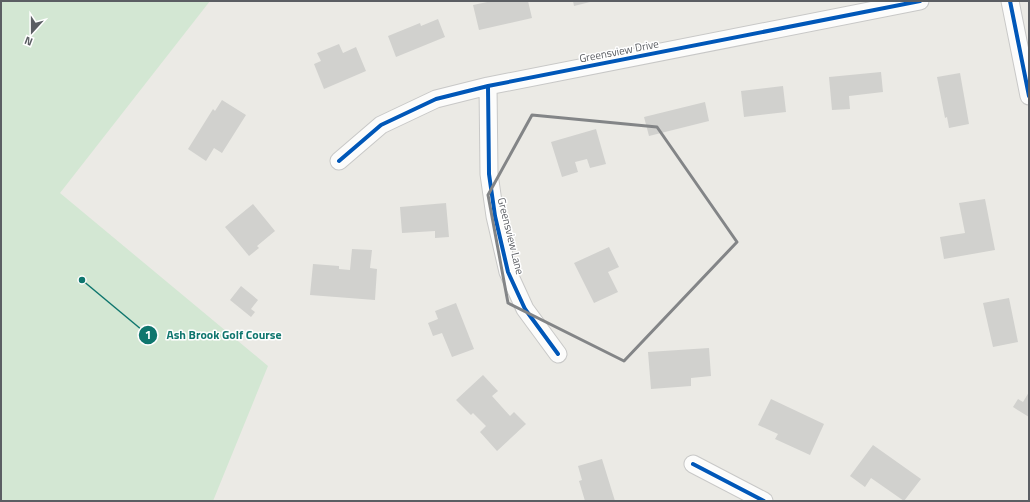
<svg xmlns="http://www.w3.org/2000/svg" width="1030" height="502" font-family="'Titillium Web',sans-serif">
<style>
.green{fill:#d3e7d3}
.building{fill:#d1d1ce}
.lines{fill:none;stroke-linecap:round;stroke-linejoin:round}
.street-casing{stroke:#c8c8c7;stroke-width:19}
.street{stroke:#fcfcfb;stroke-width:17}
.cycleway-casing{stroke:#fff;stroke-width:6}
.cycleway{stroke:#0057b8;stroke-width:4}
.marked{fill:none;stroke:#838587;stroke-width:3;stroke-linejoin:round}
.labels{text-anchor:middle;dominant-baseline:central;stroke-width:3;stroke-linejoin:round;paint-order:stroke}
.street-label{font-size:11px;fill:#5b5e63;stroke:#fff}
.leader{fill:none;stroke:#0f766e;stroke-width:1.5}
.callout-dot{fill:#0f766e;stroke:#fff;stroke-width:1.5}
.mark-label{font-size:12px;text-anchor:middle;font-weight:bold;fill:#fff}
.callout-label{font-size:12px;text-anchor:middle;font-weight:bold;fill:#0f766e;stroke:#fff;stroke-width:3;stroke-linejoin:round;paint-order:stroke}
</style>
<rect width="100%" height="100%" fill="#ebeae5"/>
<!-- green -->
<path class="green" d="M1 1H210L60 193 268 366 213 501H1Z"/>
<!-- building -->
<path class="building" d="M492 1 500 2 528 1 532 18 479 30 473 5Z
M573 1H590V2L574 6Z
M438 19 445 37 396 57 388 36 420 23 421 26Z
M339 44 343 53 356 47 366 71 324 89 314 64 321 61 317 53Z
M881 72 883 92 849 96 850 109 832 110 829 77Z
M960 73 969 124 949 128 947 117 945 118 937 77Z
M783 86 786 112 744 117 741 91Z
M222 100 246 115 222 153 214 148 206 161 188 149 213 109 215 111Z
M705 102 709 121 649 136 644 117Z
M596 129 606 164 590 168 587 159 575 162 578 172 562 177 551 142Z
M985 199 995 250 944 259 940 237 965 233 959 203Z
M446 203 449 237 435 238V231L402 233 400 207Z
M253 204 275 231 257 246 259 248 249 256 225 227Z
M609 247 619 267 608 272 618 292 594 303 574 263Z
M352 249 372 250 370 268 377 269 375 300 310 295 313 264 339 266V269L350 270Z
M241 286 258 300 251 309 255 312 251 317 230 300Z
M1009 298 1018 342 993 347 983 303Z
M456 303 474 349 452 357 442 333 433 336 428 323 438 319 435 311Z
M709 348 711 376 691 378V386L651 389 648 352Z
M483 375 498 391 492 396 510 416 514 412 526 424 497 451 480 432 486 426 473 413 471 415 456 400Z
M1029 392V417L1013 407 1018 399 1023 402Z
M771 399 824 424 810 455 775 439 778 434 758 425Z
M873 445 921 479 904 501 871 478 865 487 850 476Z
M602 459 615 501H585L579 481 582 480 578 466Z"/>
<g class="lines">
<defs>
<path id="street" d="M1010 1 1029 96
M488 86 489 174 495 216 508 272 525 309 558 354
M339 161 381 125 436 99 488 86 920 1
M693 464 764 501"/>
</defs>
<!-- street casing -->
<use href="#street" class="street-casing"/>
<!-- street -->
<use href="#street" class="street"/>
<defs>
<path id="cycleway" d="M1010 1 1029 96
M488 86 489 174 495 216 508 272 525 309 558 354
M339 161 381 125 436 99 488 86 920 1
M693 464 764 501"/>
</defs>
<!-- cycleway casing -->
<use href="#cycleway" class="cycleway-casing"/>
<!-- cycleway -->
<use href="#cycleway" class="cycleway"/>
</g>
<!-- marked area -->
<path class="marked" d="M532 115 657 127 737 242 624 361 508 303 488 195Z"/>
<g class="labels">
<!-- street labels -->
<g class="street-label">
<text transform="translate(619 51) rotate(-11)">Greensview Drive</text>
<text transform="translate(511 236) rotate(76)">Greensview Lane</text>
</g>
</g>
<!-- callouts -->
<path class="leader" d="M82 280L148 335"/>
<g class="callout-dot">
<circle cx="82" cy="280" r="4"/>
<circle cx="148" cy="335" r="10"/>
</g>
<g class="mark-label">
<text x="148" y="339">1</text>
</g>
<g class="callout-label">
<text x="224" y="339">Ash Brook Golf Course</text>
</g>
<!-- border -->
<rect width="1030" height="502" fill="none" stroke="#5b5e63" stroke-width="4"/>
<!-- north arrow -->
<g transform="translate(32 32) rotate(201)" stroke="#ffffff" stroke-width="3" paint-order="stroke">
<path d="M0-3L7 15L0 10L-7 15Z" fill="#5b5e63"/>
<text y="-6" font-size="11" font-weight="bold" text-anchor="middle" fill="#5b5e63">N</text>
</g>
</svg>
